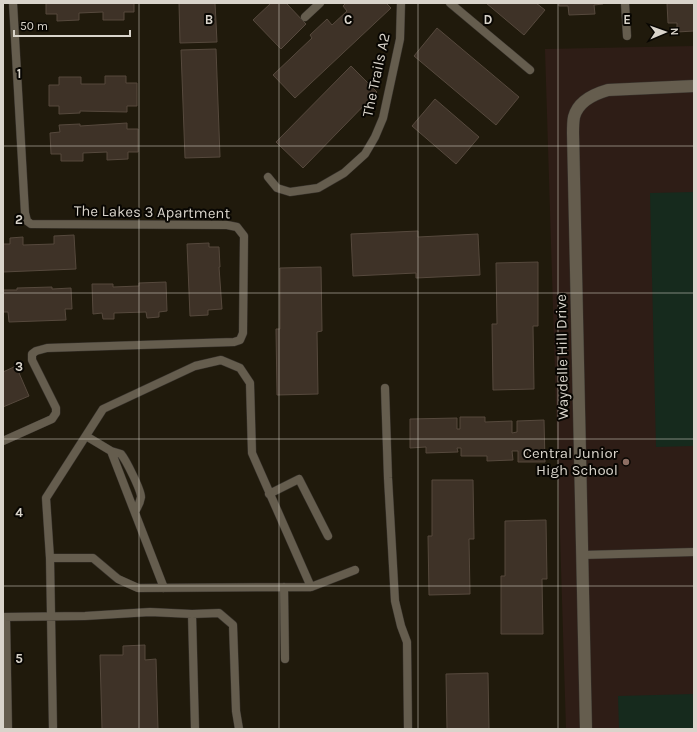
<svg xmlns="http://www.w3.org/2000/svg" width="697" height="732" font-family="Karla,sans-serif">
<style>
.education{fill:#2e1d16}
.green{fill:#162a1d}
.building{fill:#3e3227;stroke:#56493d}
.lines{fill:none;stroke-linecap:round;stroke-linejoin:round}
.lane-casing{stroke:#38332d;stroke-width:9}
.street-casing{stroke:#38332d;stroke-width:13}
.lane{stroke:#655d4e;stroke-width:8}
.street{stroke:#655d4e;stroke-width:12}
.grid{fill:none;stroke:#d9d4cb;stroke-width:1;stroke-opacity:0.55}
.education-dot{fill:#8d6e63;stroke:#080602;stroke-width:1.5}
.labels{text-anchor:middle;dominant-baseline:central;stroke-width:4;stroke-linejoin:round;paint-order:stroke}
.street-label{font-size:15px;fill:#d9d4cb;stroke:#080602}
.poi-label{font-size:15px;fill:#d9d4cb;stroke:#080602;text-anchor:end}
.grid-label{font-size:13px;text-anchor:middle;font-weight:bold;fill:#d9d4cb;stroke:#080602;stroke-width:4;stroke-linejoin:round;paint-order:stroke}
</style>
<rect width="100%" height="100%" fill="#201a0c"/>
<!-- education -->
<path class="education" d="M694 46V729H566L545 49Z"/>
<!-- green -->
<path class="green" d="M694 192V446L656 447 650 193Z
M694 694V729H619L618 696Z"/>
<!-- building -->
<path class="building" d="M46 3H134V12H124V20H103V12L79 13V20L57 21V14H46Z
M179 3H215L217 42 180 43Z
M271 3H286L306 24 281 49 253 20Z
M346 3H386L391 8 295 98 273 75 312 38 310 35 327 19 332 25 347 11 343 6Z
M486 3H536L545 10 524 35Z
M559 3H603V4L594 5 595 14 569 15 568 6H559Z
M667 3H694V31L677 32V23H668Z
M437 28 519 97 496 125 414 56Z
M216 49 220 157 185 158 181 50Z
M351 66 377 92 303 168 276 142Z
M105 76H126V83H137V106H127V112L80 111V113L59 114V106H49V85H59V77H81V84H105Z
M435 99 479 137 456 164 412 126Z
M127 123V129H138V152H128V159L107 160V152L83 153V161H61V154H51L50 133 60 132 59 125 80 124V126Z
M418 231V237L478 234 480 275 416 278V273L353 276 351 234Z
M74 235 76 269 3 272V244H10V238L23 237V245L54 244V236Z
M209 243V247H219L220 267H219L222 309 208 310V315L190 316 187 244Z
M538 262V326H533L534 389 493 390 492 324H497L496 263Z
M321 267 322 331 317 332 318 394 277 395 276 329H280V268Z
M166 282 167 311 159 312V317L147 318 146 312 114 313V319H103L102 313 93 314 92 284H113V287L139 286V283Z
M52 287V289L71 288 72 309H65L66 320 9 322 8 312H3V290H17V288Z
M16 366 29 396 3 407V372Z
M460 417H485V422L512 421V433L517 432V421L544 420 545 462H518V451H512L513 460 487 461V456H461V448H457L458 452 426 453V447L410 448V419L457 418V429H460Z
M432 480H473L474 539H469L470 594 429 595 428 536H432Z
M546 520 547 579H542L543 634H501V576H505V521Z
M145 645V660L156 659 158 729H102L100 655H123V646Z
M488 673 489 729H447L446 674Z"/>
<g class="lines">
<defs>
<path id="lane" d="M450 3 530 70
M625 3 627 36
M305 17 320 3
M268 177 277 188 290 192 318 188 344 173 365 154 375 137 383 118 400 39 401 3
M385 388 388 478 395 601 401 626 407 642 408 729
M86 436 111 451 164 588
M3 441 52 419 56 413V408L32 360V354L36 351 47 348 234 342 240 340 243 333 244 236 237 227 227 225 31 224 27 221 25 213 13 3
M111 451 121 454C126 460 141 490 141 497 140 503 138 507 135 511
M269 494 299 479 328 536
M582 555 694 552
M50 558H93L118 579 138 588 311 587 252 453 250 383 240 368 221 360 195 366 103 409 46 498 50 558 53 729
M284 587 285 659
M311 587 355 570
M192 614 195 729
M3 617 85 616 150 612 192 614 219 613 233 625 236 711 239 729
M6 617 8 729"/>
<path id="street" d="M586 729 573 133C573 128 573 122 574 117 578 101 594 94 608 90L694 86"/>
</defs>
<!-- lane casing -->
<use href="#lane" class="lane-casing"/>
<!-- street casing -->
<use href="#street" class="street-casing"/>
<!-- lane -->
<use href="#lane" class="lane"/>
<!-- street -->
<use href="#street" class="street"/>
</g>
<!-- grid -->
<path class="grid" d="M139 3V729M279 3V729M418 3V729M558 3V729M3 146H694M3 293H694M3 439H694M3 586H694"/>
<!-- markers -->
<circle class="education-dot" cx="626" cy="462" r="4"/>
<g class="labels">
<!-- street labels -->
<g class="street-label">
<text transform="translate(376 75) rotate(-78)">The Trails A2</text>
<text transform="translate(152 212) rotate(1)">The Lakes 3 Apartment</text>
<text transform="translate(562 357) rotate(-91)">Waydelle Hill Drive</text>
</g>
<!-- poi labels -->
<g class="poi-label">
<text x="618" y="453">Central Junior<tspan x="618" dy="17">High School</tspan></text>
</g>
</g>
<g class="grid-label">
<text x="209" y="24">B</text>
<text x="348" y="24">C</text>
<text x="488" y="24">D</text>
<text x="627" y="24">E</text>
<text x="19" y="78">1</text>
<text x="19" y="224">2</text>
<text x="19" y="371">3</text>
<text x="19" y="517">4</text>
<text x="19" y="663">5</text>
</g>
<!-- border -->
<rect width="697" height="732" fill="none" stroke="#d9d4cb" stroke-width="8"/>
<!-- north arrow -->
<g transform="translate(665 32) rotate(88)" stroke="#080602" stroke-width="3" paint-order="stroke">
<path d="M0-3L7 15L0 10L-7 15Z" fill="#d9d4cb"/>
<text y="-6" font-size="11" font-weight="bold" text-anchor="middle" fill="#d9d4cb">N</text>
</g>
<!-- scale -->
<path d="M14 30v6h116v-6" fill="none" stroke="#d9d4cb" stroke-width="2"/>
<text x="20" y="30" font-size="12" fill="#d9d4cb" stroke="#080602" stroke-width="3" paint-order="stroke">50 m</text>
</svg>
